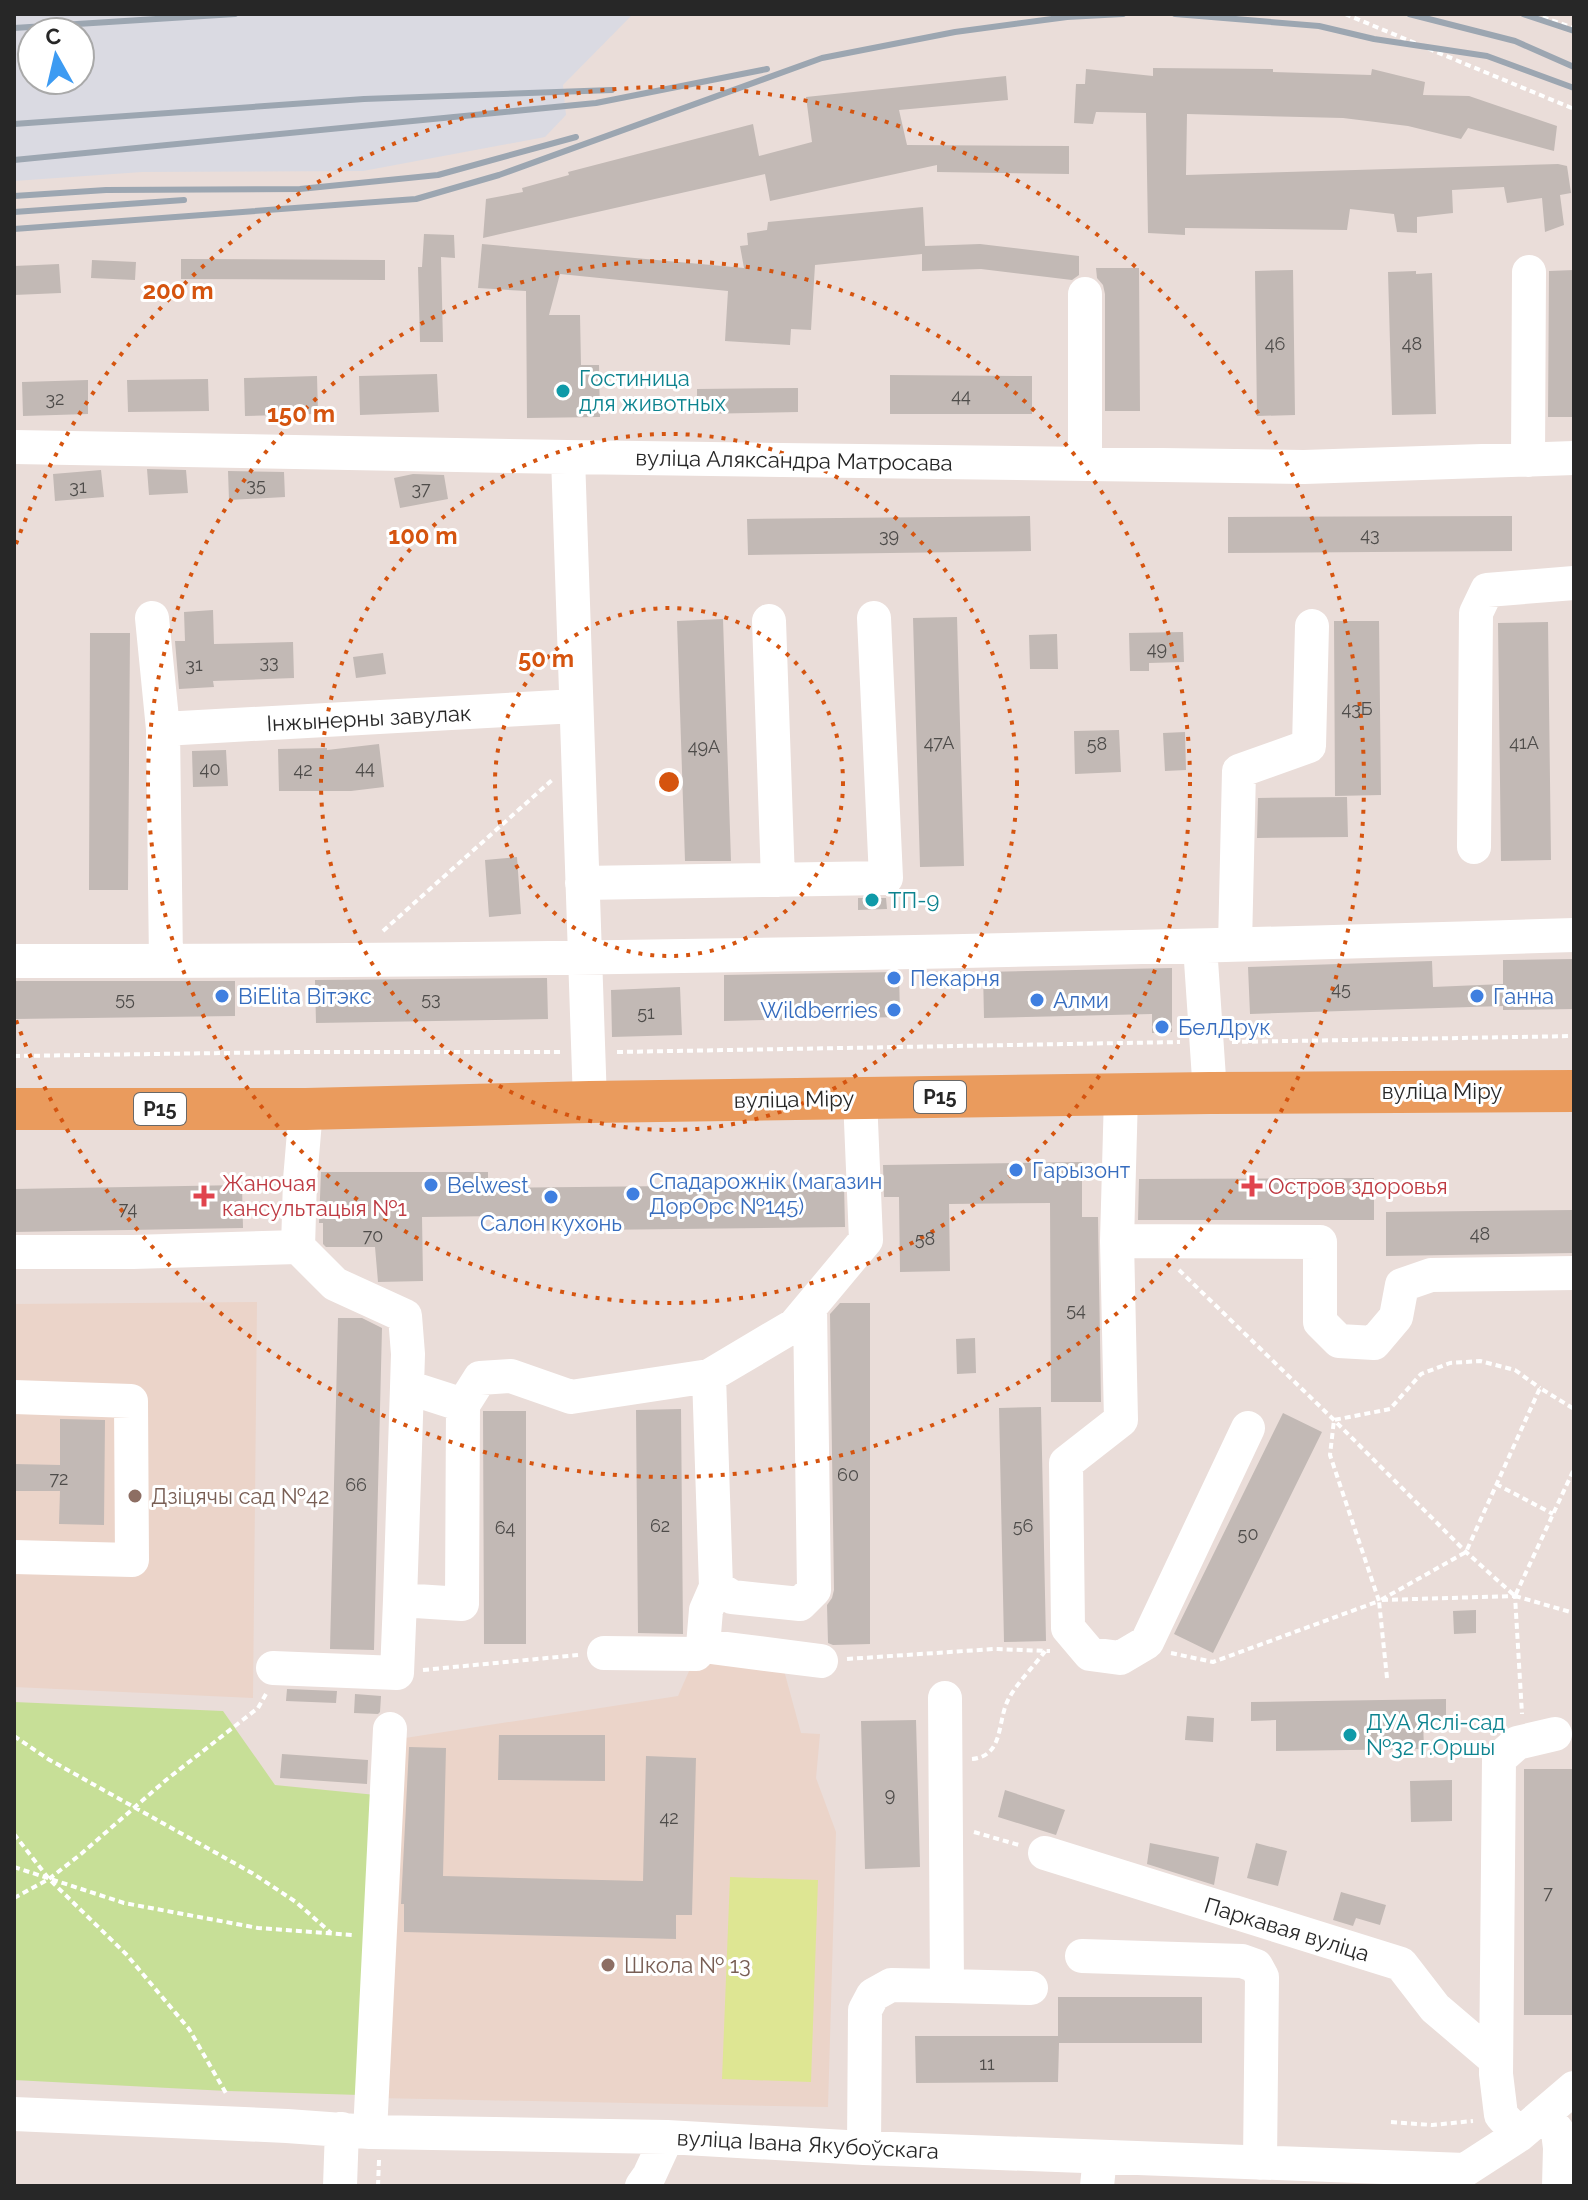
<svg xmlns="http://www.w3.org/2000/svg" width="1588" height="2200" font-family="Raleway,sans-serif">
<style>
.industrial{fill:#dadae2;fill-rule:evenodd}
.education{fill:#ebd4c9}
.green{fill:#c7df97}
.pitch{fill:#dee693}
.building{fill:#c2b9b5}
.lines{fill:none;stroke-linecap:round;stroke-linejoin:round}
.path{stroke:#fff;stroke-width:4;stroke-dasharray:6 4;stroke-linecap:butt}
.minor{stroke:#fff;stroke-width:34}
.major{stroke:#ea9b5d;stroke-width:42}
.rail{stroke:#9ca6b1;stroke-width:6}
.ring{fill:none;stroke:#d5540f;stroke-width:4;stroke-dasharray:4 8}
.culture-dot{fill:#0f9aa8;stroke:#fff;stroke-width:3}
.shop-dot{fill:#3f7fe0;stroke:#fff;stroke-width:3}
.health-dot{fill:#e0444e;stroke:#fff;stroke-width:3}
.education-dot{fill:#8d6e63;stroke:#fff;stroke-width:3}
.labels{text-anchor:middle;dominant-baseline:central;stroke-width:6;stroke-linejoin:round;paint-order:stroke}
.number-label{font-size:18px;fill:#4e4c4a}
.shield{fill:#fff;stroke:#686868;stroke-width:2}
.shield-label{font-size:20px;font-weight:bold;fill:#272727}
.culture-label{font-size:22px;fill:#0d838f;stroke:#fff;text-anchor:start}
.street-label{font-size:22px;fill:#272727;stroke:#fff}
.shop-label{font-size:22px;fill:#366cbe;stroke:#fff;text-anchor:start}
.health-label{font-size:22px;fill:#be3a42;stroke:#fff;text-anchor:start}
.education-label{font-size:22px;fill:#785e54;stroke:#fff;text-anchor:start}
.centre{fill:#d5540f;stroke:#fff;stroke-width:4}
.ring-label{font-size:24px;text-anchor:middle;font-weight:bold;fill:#d5540f;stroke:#fff;stroke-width:6;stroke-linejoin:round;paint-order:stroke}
</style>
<rect width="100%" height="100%" fill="#eaddd9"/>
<!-- industrial -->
<path class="industrial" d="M14 14H633L563 85 566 115 545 137 363 171 142 172 14 181ZM32 32H80V80H32Z"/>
<!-- education -->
<path class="education" d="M257 1302 253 1698 14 1687V1304Z
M693 1662 782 1663 801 1733 820 1734 816 1778 836 1832 828 2107 377 2098 405 1738 678 1696Z"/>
<!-- green -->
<path class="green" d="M14 1702 223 1711 275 1785 376 1795 360 2095 227 2091 14 2080Z"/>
<!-- pitch -->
<path class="pitch" d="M730 1877 818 1880 811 2082 722 2079Z"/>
<!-- building -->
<path class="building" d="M1153 68 1273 69V72L1371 75 1372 69 1425 82 1423 95 1469 96 1557 126 1554 151 1468 128 1461 139 1408 126 1343 118 1187 114 1186 175 1558 164 1567 166 1571 193 1560 195 1564 225 1545 232 1542 198 1507 203 1504 187 1452 190 1453 213 1417 217V233L1397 232 1394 214 1350 209 1347 230 1185 228V235L1148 233 1146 113 1096 112 1093 124 1074 123 1076 84H1085L1086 69 1153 76Z
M1006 76 1008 100 899 110 907 145 1069 146V174L937 172V165L770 201 765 174 483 238 486 199 523 192 522 188 569 175 568 172 753 124 759 156 812 142 806 97Z
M923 207 925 246 980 244 1079 256V275L1072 280 981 269 922 271V254L815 265 811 330 791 329 790 345 725 341 728 291 560 274 549 315H580L581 365H599L600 417 527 418 526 291 478 288 482 244 744 268 740 246 748 245 747 233 767 230 768 222Z
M424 234 454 235 455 258 441 257 443 342H420L418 267H422Z
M181 259 385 260V280L181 279Z
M92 260 136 262 135 280 91 278Z
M59 264 61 293 14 295V266Z
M1096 268H1139L1140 411H1105V294L1103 285 1097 278Z
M1293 270 1295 415 1257 416 1255 271Z
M1574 270V417H1548L1549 271Z
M1416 271V274L1432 273 1436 414 1392 415 1388 272Z
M437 374 439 412 360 415 359 376Z
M890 375 1032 376V414H890Z
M317 376 318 414 245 416 244 378Z
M208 379 209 411 128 412 127 380Z
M88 380V414L23 416 22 382Z
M798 388V412L697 414V389Z
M147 469 186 470 188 493 149 495Z
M101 470 104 497 55 501 53 474Z
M228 471 284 472 285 497 229 500Z
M413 474 444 475 448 499 400 508 394 478Z
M1030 516 1031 551 748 555 747 519Z
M1512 516V551L1228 553V517Z
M213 610 214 644 293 642 294 678 213 681 214 687 179 689 175 641H185L184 612Z
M957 617 964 866 920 867 913 618Z
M723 619 731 861H685L677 621Z
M1334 621H1379L1381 795 1335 796Z
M1548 622 1551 860 1501 861 1498 623Z
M1183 632 1184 662 1149 663V671H1130L1129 633Z
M90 633H130L128 890H89Z
M1057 634 1058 669H1030L1029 635Z
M383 653 386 674 356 678 353 657Z
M1119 730 1121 772 1075 774 1074 731Z
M1185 732 1186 770 1165 771 1163 733Z
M379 744 384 787 351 791H279L278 749 327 748V750Z
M226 750 228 786 193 787 192 751Z
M1347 797 1348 837 1257 838 1258 798Z
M517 857 521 914 489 917 485 860Z
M858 898H886L887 909 858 910Z
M1574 959V1009L1503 1010V1006L1250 1014 1248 967 1432 961 1433 987 1503 984V960Z
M1172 968V1032L1152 1033V1014L984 1018 983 972Z
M899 972 900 1017 724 1021V975Z
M547 978 548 1019 316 1023 315 980Z
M14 981H235V1016L14 1019Z
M680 987 682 1035 612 1037 611 990Z
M1082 1162V1217H1098L1101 1402H1051L1050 1203 949 1204 950 1271 900 1272 899 1197H884L883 1165Z
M321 1172H488V1188L844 1184 845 1227 501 1231V1216L422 1217 423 1281 378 1282 375 1247H326L323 1244V1223H319Z
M1374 1178V1220H1138L1139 1179Z
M242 1185 243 1228 14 1232V1189Z
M1574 1210V1253L1386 1256V1212Z
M840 1303H870V1644L833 1645 828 1643 827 1605 832 1598 834 1590 830 1314Z
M338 1318H362L382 1328 374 1650 330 1649Z
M975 1338 976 1373 957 1374 956 1339Z
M1041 1407 1046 1641 1004 1642 999 1408Z
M681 1409 683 1634 638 1633 636 1410Z
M483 1411H526V1644H484Z
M1283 1413 1322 1432 1213 1653 1174 1634Z
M60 1419 105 1420 104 1525 59 1524 60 1491H14V1464L60 1465Z
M1476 1610V1633L1454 1634 1453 1611Z
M287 1689 337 1691 336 1703 286 1701Z
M355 1694 381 1696 380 1712 378 1714 354 1713Z
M1446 1699V1720L1423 1721 1424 1749 1276 1751V1720L1251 1721V1702Z
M1187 1716 1214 1718 1213 1742 1185 1740Z
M916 1720 920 1867 865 1869 861 1721Z
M499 1735H605V1781L498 1780Z
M409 1747 446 1748 443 1876 643 1881 646 1756 696 1758 692 1915H676V1939L404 1932V1904H401Z
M282 1754 368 1760 367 1784 280 1778Z
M1524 1769H1572V2015H1524Z
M1452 1780V1821L1411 1822 1410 1781Z
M1005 1790 1065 1810 1056 1835 998 1817Z
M1150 1843 1219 1857 1214 1885 1147 1864Z
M1256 1843 1287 1851 1278 1886 1247 1878Z
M1341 1892 1386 1905 1380 1925 1356 1918 1353 1926 1333 1920Z
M1058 1997H1202V2043H1059L1058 2082 916 2083 915 2036H1058Z"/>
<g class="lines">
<!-- path -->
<path class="path" d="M1345 14 1574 109
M1533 14 1574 28
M383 931 552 780
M1232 1042 1574 1036
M617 1052 1180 1042
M14 1056 294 1052H560
M1179 1270 1334 1420 1466 1552 1515 1596 1574 1469
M1496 1484 1553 1514
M1515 1596 1574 1613
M1382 1600 1515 1596 1522 1714
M1171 1653 1213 1662 1379 1601 1330 1455 1334 1420 1390 1409 1421 1374 1450 1363 1480 1361 1515 1370 1540 1388
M847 1659 994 1649 1050 1651
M423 1670 578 1655
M1387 1678 1379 1601 1466 1552 1540 1388 1574 1409
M14 1736 48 1759 252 1873 296 1902 331 1933
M972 1759C1004 1756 997 1722 1008 1700 1016 1684 1035 1665 1046 1650
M974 1832 1019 1845
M14 1834 49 1879 126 1954 189 2029 227 2095
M14 1867 124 1903 258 1928 353 1935
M14 1898 49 1879 81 1854 166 1780 258 1708 266 1694
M1391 2122 1432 2125 1473 2121
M378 2186 379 2160"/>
<!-- minor -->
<path class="minor" d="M14 447 568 457 1304 467 1574 458
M568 457 590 1102
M1528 460 1529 272
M1085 464V294
M152 618 163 729 166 961
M769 621 778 880
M163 729 576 706
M1474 847 1476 613 1487 590 1574 583
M582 883 886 878 874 618
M1235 945 1239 771 1309 746 1312 626
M1200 946 1210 1093
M14 961C534 962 1054 951 1574 935
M1121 1095 1117 1241 1121 1420 1066 1463 1068 1628 1090 1654 1120 1658 1147 1642 1248 1428
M1117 1241 1320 1242V1322L1339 1341 1374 1343 1396 1317 1402 1285 1431 1275 1574 1273
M298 1247 335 1284 405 1316 408 1354 407 1387 463 1405
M14 1252H133L298 1247 300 1180 306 1109
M709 1376 716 1587 732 1597 800 1604 814 1590 810 1307
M407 1387 400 1600 462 1604 463 1405 480 1378 511 1376 571 1397 709 1376 795 1325 866 1240 860 1098
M14 1397 131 1401 132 1560 14 1557
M703 1646 821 1661
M604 1653 696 1654 703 1646 706 1610 716 1587
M273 1668 397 1673 400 1600
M1045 1853 1401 1964 1435 2008 1496 2060
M1082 1956 1242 1961 1256 1966 1262 1977 1260 2163
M947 1986 1031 1988
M14 2114 287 2126 370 2132 667 2137 864 2148 1465 2170 1519 2135 1574 2088
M1544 2114 1558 2132 1560 2148 1559 2186
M370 2132 390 1729
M1519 2135 1501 2115 1496 2074 1499 1759 1517 1743 1555 1734
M864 2148 865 2010 873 1995 891 1985 947 1986 945 1698
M340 2186 342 2129
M642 2186 649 2176 667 2137
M1097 2186 1100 2157"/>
<!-- major -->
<path class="major" d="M14 1109H306L590 1102 1210 1093 1574 1091"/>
<!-- rail -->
<path class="rail" d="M1175 14 1319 26 1374 39 1487 56 1574 88
M1409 14 1515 41 1574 67
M1523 14 1574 31
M14 28 235 14
M14 124 364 99 612 90
M14 160 596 103 767 69
M14 196 106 190 300 189 438 175 576 137
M14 212 184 200
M14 229 416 199 499 175 822 58 955 32 1067 17 1123 14"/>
</g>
<!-- distance rings -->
<g class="ring">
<circle cx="669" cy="782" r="174"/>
<circle cx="669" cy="782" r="348"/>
<circle cx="669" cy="782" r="521"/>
<path d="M16 544A695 695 0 1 1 16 1020"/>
</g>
<!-- markers -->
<g class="culture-dot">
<circle cx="563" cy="391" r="8"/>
<circle cx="872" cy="900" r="8"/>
<circle cx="1350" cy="1735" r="8"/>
</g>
<g class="shop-dot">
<circle cx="894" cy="978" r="8"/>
<circle cx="222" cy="996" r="8"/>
<circle cx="1477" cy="996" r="8"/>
<circle cx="1037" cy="1000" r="8"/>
<circle cx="894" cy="1010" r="8"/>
<circle cx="1162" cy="1027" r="8"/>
<circle cx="1016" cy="1170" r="8"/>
<circle cx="431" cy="1185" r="8"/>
<circle cx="633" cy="1194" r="8"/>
<circle cx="551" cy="1197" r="8"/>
</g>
<g class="health-dot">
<path d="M1248 1174h8v8h8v8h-8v8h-8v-8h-8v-8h8z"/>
<path d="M200 1184h8v8h8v8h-8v8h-8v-8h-8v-8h8z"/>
</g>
<g class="education-dot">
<circle cx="135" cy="1496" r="8"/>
<circle cx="608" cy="1965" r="8"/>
</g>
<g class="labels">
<!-- number labels -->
<g class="number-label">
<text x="1275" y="343">46</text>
<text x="1412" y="343">48</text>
<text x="961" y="395">44</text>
<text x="55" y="398">32</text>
<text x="256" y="484">35</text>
<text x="78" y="486">31</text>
<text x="421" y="488">37</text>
<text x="1370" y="534">43</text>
<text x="889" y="535">39</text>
<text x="1157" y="648">49</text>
<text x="269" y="661">33</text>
<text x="194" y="664">31</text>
<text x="1357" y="708">43Б</text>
<text x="939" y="742">47А</text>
<text x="1524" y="742">41А</text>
<text x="1097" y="743">58</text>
<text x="704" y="746">49А</text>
<text x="365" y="767">44</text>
<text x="210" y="768">40</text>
<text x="303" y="769">42</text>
<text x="1341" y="988">45</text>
<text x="125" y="998">55</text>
<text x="431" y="998">53</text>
<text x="646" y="1012">51</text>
<text x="128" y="1208">74</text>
<text x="1480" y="1233">48</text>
<text x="373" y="1235">70</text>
<text x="925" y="1238">58</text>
<text x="1076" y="1309">54</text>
<text x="848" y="1474">60</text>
<text x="59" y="1478">72</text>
<text x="356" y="1484">66</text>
<text x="660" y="1525">62</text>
<text x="1023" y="1525">56</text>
<text x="505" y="1527">64</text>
<text x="1248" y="1533">50</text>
<text x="890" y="1794">9</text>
<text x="669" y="1817">42</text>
<text x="1548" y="1892">7</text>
<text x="987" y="2063">11</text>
</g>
<!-- shield labels -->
<g class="shield">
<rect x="914" y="1081" width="52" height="32" rx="6"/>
<rect x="134" y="1093" width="52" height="32" rx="6"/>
</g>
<g class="shield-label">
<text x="940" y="1097">Р15</text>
<text x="160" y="1109">Р15</text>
</g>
<!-- culture labels -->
<g class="culture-label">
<text x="579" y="378">Гостиница<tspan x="579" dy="25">для животных</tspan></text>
<text x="888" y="900">ТП-9</text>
<text x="1366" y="1722">ДУА Яслі-сад<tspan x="1366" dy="25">№32 г.Оршы</tspan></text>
</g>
<!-- street labels -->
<g class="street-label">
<text transform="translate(794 460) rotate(1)">вуліца Аляксандра Матросава</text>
<text transform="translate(369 718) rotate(-3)">Інжынерны завулак</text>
<text x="1442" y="1091">вуліца Міру</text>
<text transform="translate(794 1099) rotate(-1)">вуліца Міру</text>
<text transform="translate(1287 1929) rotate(17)">Паркавая вуліца</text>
<text transform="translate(808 2144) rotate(3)">вуліца Івана Якубоўскага</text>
</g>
<!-- shop labels -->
<g class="shop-label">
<text x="910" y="978">Пекарня</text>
<text x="238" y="996">ВiElita Вітэкс</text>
<text x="1493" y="996">Ганна</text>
<text x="1053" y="1000">Алми</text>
<text x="878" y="1010" text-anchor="end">Wildberries</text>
<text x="1178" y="1027">БелДрук</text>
<text x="1032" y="1170">Гарызонт</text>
<text x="649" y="1181">Спадарожнік (магазин<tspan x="649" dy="25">ДорОрс №145)</tspan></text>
<text x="447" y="1185">Belwest</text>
<text x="551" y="1223" text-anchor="middle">Салон кухонь</text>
</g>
<!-- health labels -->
<g class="health-label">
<text x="222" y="1183">Жаночая<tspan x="222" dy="25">кансультацыя №1</tspan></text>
<text x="1268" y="1186">Остров здоровья</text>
</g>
<!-- education labels -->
<g class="education-label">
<text x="151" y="1496">Дзіцячы сад №42</text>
<text x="624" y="1965">Школа № 13</text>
</g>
</g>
<circle cx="669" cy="782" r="12" class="centre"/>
<g class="ring-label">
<text x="178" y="299">200 m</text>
<text x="301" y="422">150 m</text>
<text x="423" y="544">100 m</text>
<text x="546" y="667">50 m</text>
</g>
<!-- border -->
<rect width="1588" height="2200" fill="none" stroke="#272727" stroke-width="32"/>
<!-- north arrow -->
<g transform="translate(56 56) rotate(352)"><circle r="38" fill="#ffffff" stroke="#a9a9a9" stroke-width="2"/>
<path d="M0-6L14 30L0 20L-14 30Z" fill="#3d9bf2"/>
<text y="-12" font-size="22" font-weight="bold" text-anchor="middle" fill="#272727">С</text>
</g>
</svg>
